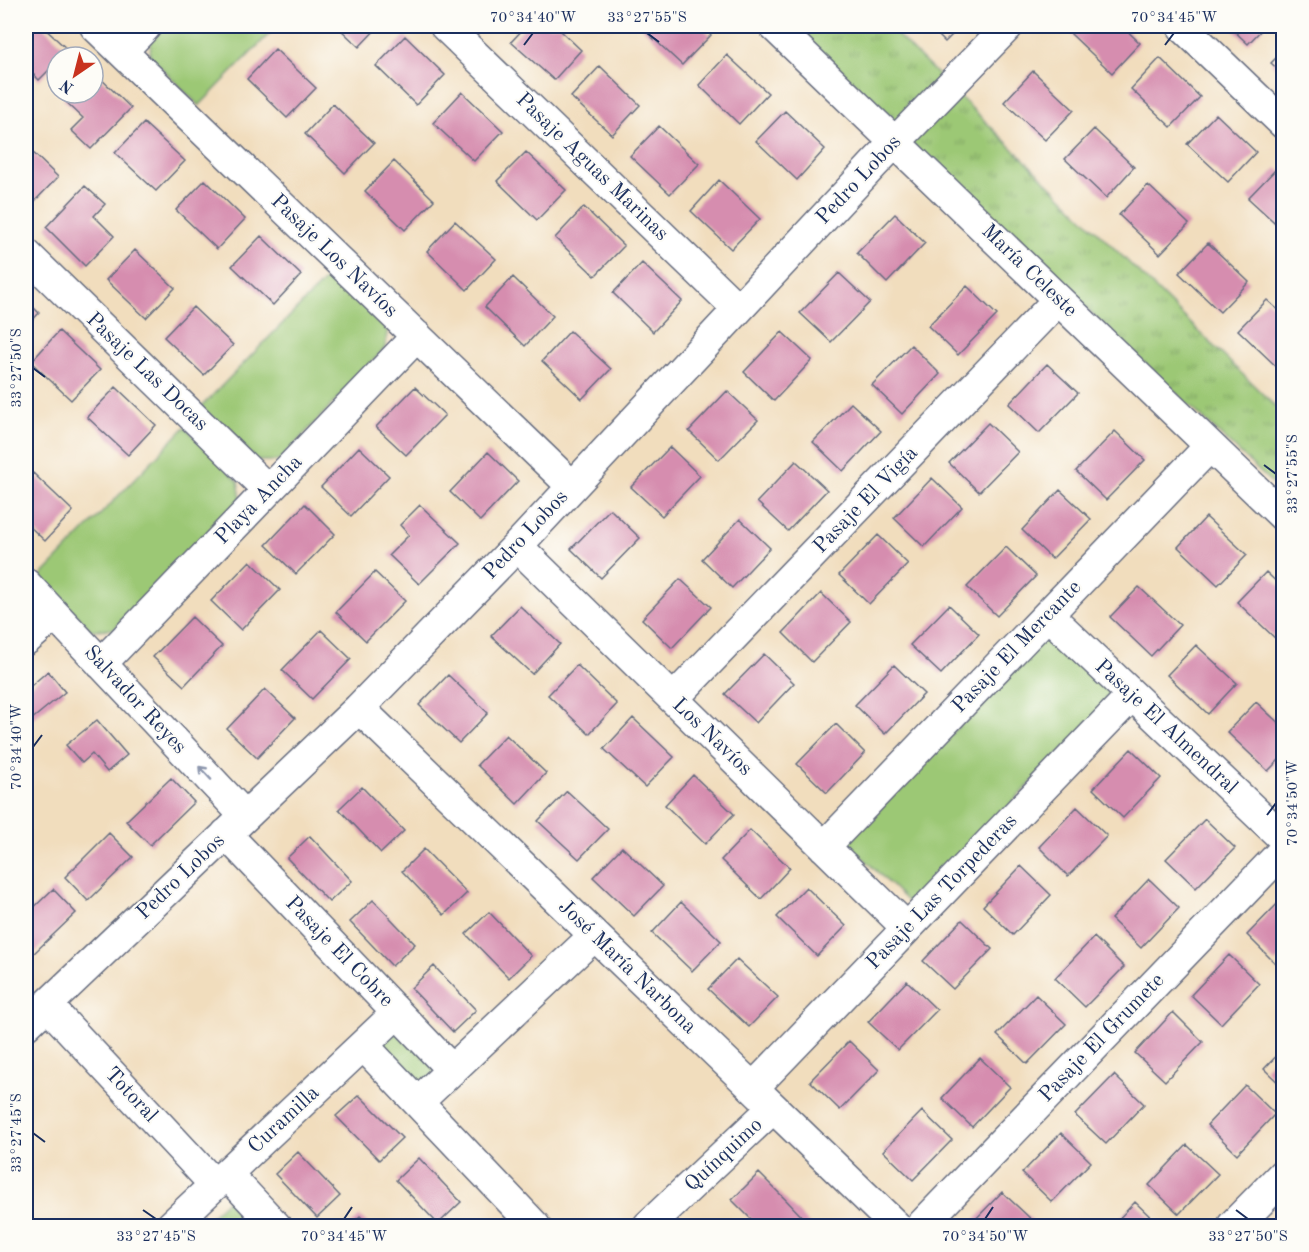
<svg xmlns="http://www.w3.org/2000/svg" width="1309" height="1252" font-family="'Old Standard TT',serif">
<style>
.grass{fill:#9cc875;stroke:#5c7c6a;stroke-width:1.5}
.park{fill:url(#park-tufts);stroke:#5c7c6a;stroke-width:1.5}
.building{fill:#d68daf}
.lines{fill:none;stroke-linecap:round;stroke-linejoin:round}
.minor-casing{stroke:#666c7f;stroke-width:33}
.tertiary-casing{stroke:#666c7f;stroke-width:36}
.minor{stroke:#fff;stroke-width:30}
.tertiary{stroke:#fff;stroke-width:33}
.oneway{stroke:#8d97ae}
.ticks{fill:none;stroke:#1b2f5e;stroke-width:2}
.labels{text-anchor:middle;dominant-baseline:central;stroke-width:4.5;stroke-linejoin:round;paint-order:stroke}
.street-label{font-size:21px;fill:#1b2f5e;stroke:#fdfcf7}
.neatline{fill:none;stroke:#1b2f5e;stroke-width:2}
.ticks-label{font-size:15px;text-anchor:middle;fill:#1b2f5e}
</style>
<defs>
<pattern id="park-tufts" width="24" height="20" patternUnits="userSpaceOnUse" patternTransform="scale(1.5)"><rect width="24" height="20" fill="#9cc875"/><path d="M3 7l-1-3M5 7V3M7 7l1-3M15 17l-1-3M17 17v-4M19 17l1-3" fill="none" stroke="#7ea363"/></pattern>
</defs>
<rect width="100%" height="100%" fill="#fdfcf7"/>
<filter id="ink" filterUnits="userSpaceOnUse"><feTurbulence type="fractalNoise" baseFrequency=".0167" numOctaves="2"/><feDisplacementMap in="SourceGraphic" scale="12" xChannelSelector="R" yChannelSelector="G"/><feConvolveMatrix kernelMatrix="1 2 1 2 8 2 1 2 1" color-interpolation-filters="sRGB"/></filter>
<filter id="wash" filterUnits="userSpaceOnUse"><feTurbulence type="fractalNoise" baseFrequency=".008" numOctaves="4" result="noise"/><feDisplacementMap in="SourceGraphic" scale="24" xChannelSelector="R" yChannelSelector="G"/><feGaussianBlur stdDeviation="1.35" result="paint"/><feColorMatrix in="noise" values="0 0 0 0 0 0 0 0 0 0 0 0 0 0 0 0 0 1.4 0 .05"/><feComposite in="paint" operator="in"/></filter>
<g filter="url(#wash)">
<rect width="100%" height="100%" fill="#f1ddbd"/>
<!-- grass -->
<path class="grass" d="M163 26H277L199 106 150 56 151 38Z
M331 274 388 325 385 348 279 461H254L200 408Z
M185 427 238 481 241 500 114 629 91 630 40 577Z
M1050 632 1116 695 912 906 847 842Z
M396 1025 439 1068 418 1088 377 1045Z
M230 1198 257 1226H200Z"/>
<!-- park -->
<path class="park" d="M787 26H888L1283 414V484L1278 489Z"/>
<g id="blocks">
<!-- building -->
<path class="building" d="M26 26H42L68 50 61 57H57V62L39 80 26 67Z
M337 26H379L359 47Z
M526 26H565L560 30 581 50 554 80 511 42Z
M643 26H700L711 35 682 65 641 27Z
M929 26H961L945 42Z
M1080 26H1122L1140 43 1112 73 1071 34Z
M1229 26H1265L1248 44Z
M405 36 445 75 416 105 376 66Z
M275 49 316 88 287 118 247 79Z
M1284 50V75L1271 63Z
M727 55 768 93 739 124 699 85Z
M1160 58 1200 97 1171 127 1131 89Z
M600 66 640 105 612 135 571 97Z
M93 71 131 108 91 149 71 130 83 118 63 99 68 93H93Z
M1033 71 1074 110 1045 140 1004 102Z
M462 92 503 131 474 161 433 123Z
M333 104 374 143 345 173 305 134Z
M785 111 825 149 797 180 756 141Z
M1216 114 1256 152 1228 182 1187 144Z
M144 123 185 161 156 191 115 153Z
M659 126 699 164 670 194 630 156Z
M1094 129 1134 167 1106 198 1065 159Z
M26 146 58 177 29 207 26 203Z
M526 152 566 190 537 220 497 181Z
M394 161 434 200 405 230 365 191Z
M1277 168 1284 174V231L1248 198Z
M205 180 245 219 217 249 176 210Z
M719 180 760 219 731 249 691 211Z
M1148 185 1189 224 1160 254 1119 215Z
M85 186 105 204 94 216 114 236 85 266 46 227Z
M584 207 624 246 595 276 555 238Z
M895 214 925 243 887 283 857 253Z
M455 221 496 259 467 290 427 251Z
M261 236 301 275 273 305 232 266Z
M1208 243 1249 282 1220 312 1179 273Z
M135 250 175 288 146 318 106 280Z
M642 263 682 301 653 332 613 293Z
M839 273 870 302 831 342 800 313Z
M513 277 553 316 525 346 485 307Z
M967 286 997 315 958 355 928 326Z
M26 300 39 313 26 327Z
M1267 300 1284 315V364L1279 369 1238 330Z
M193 307 233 345 204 375 164 337Z
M59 331 100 370 71 400 31 362Z
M570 331 611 369 582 399 542 361Z
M782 332 812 360 774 401 744 372Z
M911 345 940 374 902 414 872 385Z
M1047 364 1078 393 1039 433 1009 404Z
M116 387 156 425 128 455 87 417Z
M415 387 445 415 406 455 376 427Z
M727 391 758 420 719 460 689 431Z
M851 403 881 431 843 471 813 442Z
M988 423 1018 452 979 492 949 463Z
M1115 431 1145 460 1106 500 1076 471Z
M359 447 389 476 351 516 321 487Z
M670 447 700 476 662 516 631 487Z
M488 452 518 481 480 521 450 492Z
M796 461 827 490 788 531 757 502Z
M33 473 73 511 45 541 26 523V480Z
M932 478 962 507 924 547 894 518Z
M1060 490 1091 519 1052 559 1022 530Z
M305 504 335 534 296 574 266 545Z
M420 505 460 543 419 584 389 555 409 535 400 525Z
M610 509 640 538 601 578 571 549Z
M1206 517 1247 555 1218 585 1178 547Z
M740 519 770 548 732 588 702 559Z
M878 535 908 564 869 604 839 575Z
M1006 547 1036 576 997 616 967 587Z
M250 561 280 590 241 630 211 601Z
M375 572 405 601 366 641 336 612Z
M1266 572 1284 589V635L1278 641 1237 602Z
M680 579 711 607 672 648 642 619Z
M1139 587 1180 625 1151 656 1110 617Z
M821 593 851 622 812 662 783 633Z
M949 605 979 634 941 674 910 645Z
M520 606 560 644 532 674 491 636Z
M192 617 222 646 184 686 153 657Z
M321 630 351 659 312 699 282 670Z
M1196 645 1237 683 1208 714 1167 675Z
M764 654 794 683 756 723 725 694Z
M577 665 617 704 589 734 548 695Z
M894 665 924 694 885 734 855 705Z
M48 671 65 692 31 720 26 713V690Z
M448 675 488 713 459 743 419 705Z
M265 689 295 718 257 758 227 729Z
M1256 702 1284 728V755L1268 771 1227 732Z
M633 718 674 757 645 787 604 749Z
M97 720 127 755 107 772 92 754 82 763 66 745Z
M836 724 865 753 827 793 797 764Z
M506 735 546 773 517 804 477 765Z
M1131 749 1161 778 1123 818 1093 789Z
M693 775 734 814 705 844 665 805Z
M171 778 194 802 150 845 126 821Z
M362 787 404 831 381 853 339 809Z
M567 791 608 829 579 859 538 821Z
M1077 807 1107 836 1068 876 1039 847Z
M1205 819 1235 848 1196 888 1166 859Z
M750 830 790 868 761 899 721 860Z
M109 833 133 857 88 901 65 877Z
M310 836 352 881 329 902 287 858Z
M622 847 663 886 634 916 593 877Z
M424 849 467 893 444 915 402 871Z
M1021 866 1051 895 1013 935 983 906Z
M1149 879 1179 908 1141 948 1111 919Z
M806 887 846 926 817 956 777 917Z
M53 889 76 913 31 956 26 950V915Z
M1284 897V955L1275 963 1247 935Z
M373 900 415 944 392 966 350 922Z
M681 902 721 941 692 971 652 933Z
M489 912 531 956 509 978 466 934Z
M962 920 992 949 953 989 923 961Z
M1094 937 1124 967 1085 1007 1055 978Z
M1229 955 1259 984 1221 1024 1191 995Z
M737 959 778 997 749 1027 708 989Z
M434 966 476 1010 453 1032 411 988Z
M907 981 937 1010 898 1050 868 1022Z
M1036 995 1066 1024 1027 1064 997 1035Z
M1173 1012 1203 1042 1165 1081 1135 1053Z
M849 1041 879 1070 840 1110 810 1081Z
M1284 1048V1088L1264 1069Z
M980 1058 1010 1087 972 1127 942 1098Z
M1114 1075 1144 1104 1106 1144 1075 1115Z
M1245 1085 1275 1114 1237 1154 1207 1125Z
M359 1095 402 1138 379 1160 336 1116Z
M922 1111 952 1140 913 1180 883 1151Z
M1061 1133 1091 1162 1052 1202 1022 1173Z
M1187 1145 1218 1174 1179 1214 1149 1185Z
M298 1152 340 1196 317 1218 275 1174Z
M419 1158 461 1202 438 1224 396 1180Z
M759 1173 787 1201 811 1226H758L732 1200Z
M1002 1192 1033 1221 1027 1226H969Z
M1135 1202 1160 1226H1112Z
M360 1216 370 1226H349Z"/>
</g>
</g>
<g filter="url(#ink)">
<use href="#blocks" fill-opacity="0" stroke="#666c7f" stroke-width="1.5"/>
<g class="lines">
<defs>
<path id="minor" d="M95 26 572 486
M445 26 738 309
M774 26 1284 517
M1182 26 1284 124
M122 51 146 26
M26 254 268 490
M517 546 907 928
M26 584 245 816
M1048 615 1284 839
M26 640 55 615
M101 664 417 336
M673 699 1058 300
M359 708 896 1226
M226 834 452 1070
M824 847 1210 446
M47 1005 215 1185
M26 1025 359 708 517 546 874 164 1008 26
M363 1045 535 1226
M753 1088 1132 695
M418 1102 594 936
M227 1174 276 1226
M171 1226 397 1013
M648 1226 773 1108
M921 1226 1284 850"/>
<path id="tertiary" d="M1234 1226 1284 1175"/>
</defs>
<!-- minor casing -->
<use href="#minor" class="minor-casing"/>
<!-- tertiary casing -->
<use href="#tertiary" class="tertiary-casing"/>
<!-- minor -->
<use href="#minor" class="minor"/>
<!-- tertiary -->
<use href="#tertiary" class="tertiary"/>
</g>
<!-- one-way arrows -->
<defs><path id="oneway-shaft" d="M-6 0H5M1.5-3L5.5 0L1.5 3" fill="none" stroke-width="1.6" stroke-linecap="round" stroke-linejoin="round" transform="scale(1.5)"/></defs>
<use class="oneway" href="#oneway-shaft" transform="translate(205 773) rotate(-133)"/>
</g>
<!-- ticks -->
<path class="ticks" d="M647 33 659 42M524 45 533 33M1165 45 1174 33M33 368 45 377M1264 465 1276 474M33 747 42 735M1267 815 1276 803M33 1133 45 1142M143 1210 156 1219M1236 1210 1248 1219M344 1219 352 1207M985 1219 993 1207"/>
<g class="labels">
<!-- street labels -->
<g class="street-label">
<text transform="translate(592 167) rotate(44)">Pasaje Aguas Marinas</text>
<text transform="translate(859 180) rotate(-47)">Pedro Lobos</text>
<text transform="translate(334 256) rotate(44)">Pasaje Los Navíos</text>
<text transform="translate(1029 271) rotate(44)">María Celeste</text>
<text transform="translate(147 372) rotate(44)">Pasaje Las Docas</text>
<text transform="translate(259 500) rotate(-46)">Playa Ancha</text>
<text transform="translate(866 500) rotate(-46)">Pasaje El Vigía</text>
<text transform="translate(526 535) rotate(-47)">Pedro Lobos</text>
<text transform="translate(1017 647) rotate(-46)">Pasaje El Mercante</text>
<text transform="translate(135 700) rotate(47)">Salvador Reyes</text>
<text transform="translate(1166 727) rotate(43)">Pasaje El Almendral</text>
<text transform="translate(712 737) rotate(44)">Los Navíos</text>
<text transform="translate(181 877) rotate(-44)">Pedro Lobos</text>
<text transform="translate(942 892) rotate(-46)">Pasaje Las Torpederas</text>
<text transform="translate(339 952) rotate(46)">Pasaje El Cobre</text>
<text transform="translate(627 967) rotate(44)">José María Narbona</text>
<text transform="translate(1102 1038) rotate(-46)">Pasaje El Grumete</text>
<text transform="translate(131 1095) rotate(47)">Totoral</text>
<text transform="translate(284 1120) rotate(-43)">Curamilla</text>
<text transform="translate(724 1155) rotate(-43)">Quínquimo</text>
</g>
</g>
<!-- margin -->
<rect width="1309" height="1252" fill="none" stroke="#fdfcf7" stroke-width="66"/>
<!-- north arrow -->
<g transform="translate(75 75) rotate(215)"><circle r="28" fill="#fdfcf7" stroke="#a3aaba" stroke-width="1.5"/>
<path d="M0-4.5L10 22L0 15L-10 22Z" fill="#c8321e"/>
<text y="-9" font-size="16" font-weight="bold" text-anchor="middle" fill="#1b2f5e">N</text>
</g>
<rect x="33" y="33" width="1243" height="1186" class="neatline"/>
<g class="ticks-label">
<text x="533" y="22">70°34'40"W</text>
<text x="647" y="22">33°27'55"S</text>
<text x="1174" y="22">70°34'45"W</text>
<text transform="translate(16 368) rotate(-90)" y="5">33°27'50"S</text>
<text transform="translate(1292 474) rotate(-90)" y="5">33°27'55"S</text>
<text transform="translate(16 747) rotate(-90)" y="5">70°34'40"W</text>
<text transform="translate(1292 803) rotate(-90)" y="5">70°34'50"W</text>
<text transform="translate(16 1133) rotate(-90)" y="5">33°27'45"S</text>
<text x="156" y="1241">33°27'45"S</text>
<text x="344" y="1241">70°34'45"W</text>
<text x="985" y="1241">70°34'50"W</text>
<text x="1248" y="1241">33°27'50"S</text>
</g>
</svg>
